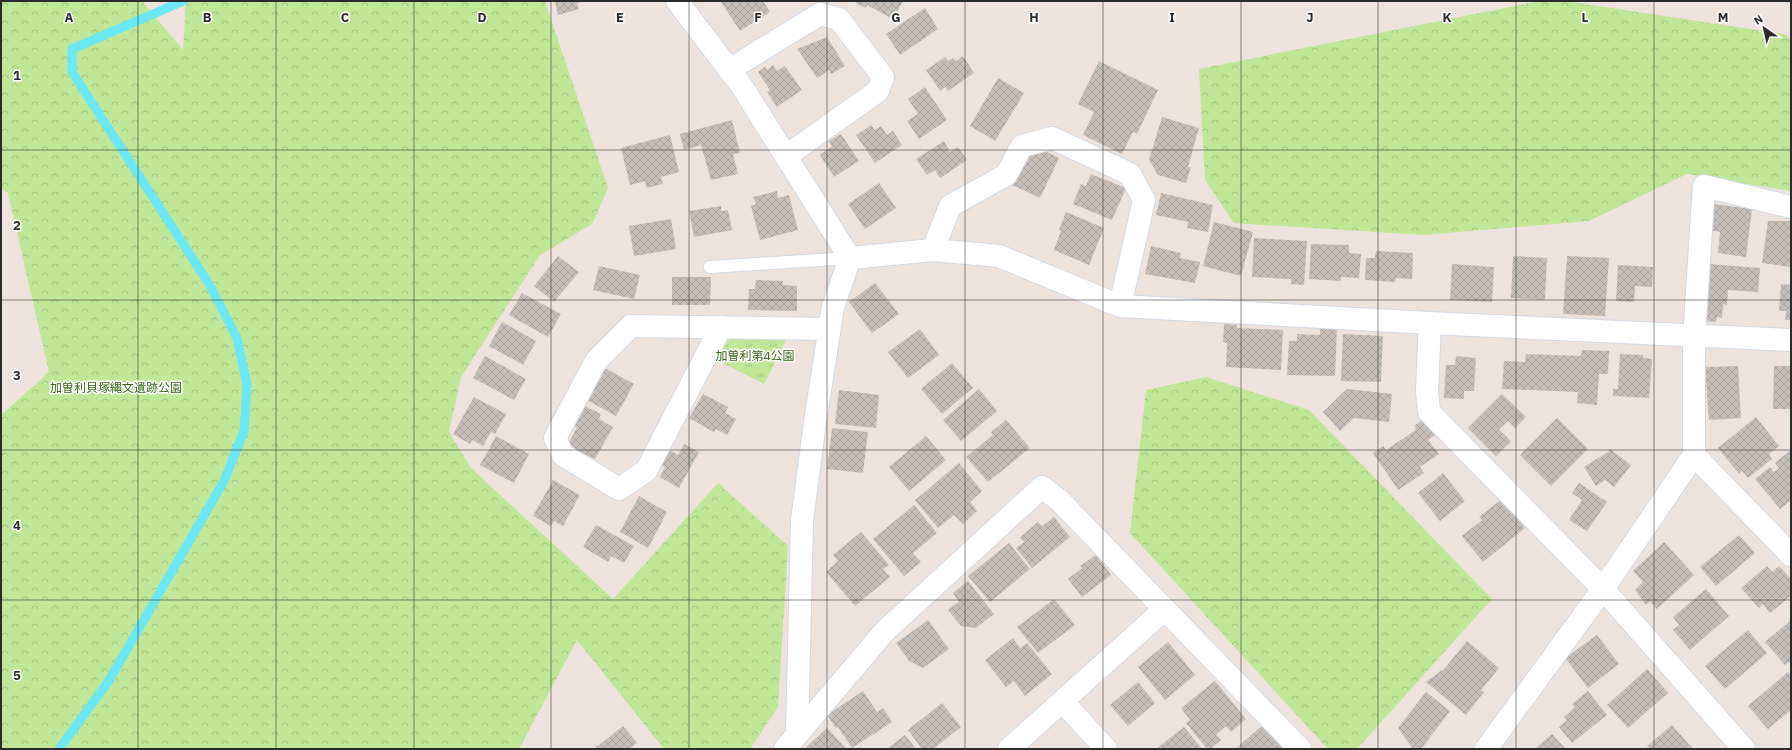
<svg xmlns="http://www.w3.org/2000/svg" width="1792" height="750" font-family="'IBM Plex Sans','Noto Sans JP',sans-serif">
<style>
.grass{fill:url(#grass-tufts)}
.forest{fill:url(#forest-crowns)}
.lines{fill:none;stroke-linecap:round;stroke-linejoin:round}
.stream{stroke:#6be8f3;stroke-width:9}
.building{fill:url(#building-cross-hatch)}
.service-casing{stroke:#d1d8e4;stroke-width:14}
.minor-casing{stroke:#d1d8e4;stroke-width:24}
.service{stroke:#fff;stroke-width:12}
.minor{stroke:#fff;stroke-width:22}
.grid{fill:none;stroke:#2b2b2b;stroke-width:1;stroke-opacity:0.55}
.labels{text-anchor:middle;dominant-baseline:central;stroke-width:3;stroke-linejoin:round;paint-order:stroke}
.park-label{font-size:12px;fill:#386b17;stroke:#fff}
.grid-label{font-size:13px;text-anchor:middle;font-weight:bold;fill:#2b2b2b;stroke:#fff;stroke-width:3;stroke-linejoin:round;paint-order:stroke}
</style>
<defs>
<pattern id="grass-tufts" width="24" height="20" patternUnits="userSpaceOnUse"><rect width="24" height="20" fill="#c0e697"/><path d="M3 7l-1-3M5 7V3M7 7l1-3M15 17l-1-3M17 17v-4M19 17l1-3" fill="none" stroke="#a5c582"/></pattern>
<pattern id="forest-crowns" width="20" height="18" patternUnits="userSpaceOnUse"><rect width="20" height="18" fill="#c0e697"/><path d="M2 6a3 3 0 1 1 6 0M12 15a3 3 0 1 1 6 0" fill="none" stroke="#a5c582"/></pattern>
<pattern id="building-cross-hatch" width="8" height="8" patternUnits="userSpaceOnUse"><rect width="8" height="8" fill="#c6beb8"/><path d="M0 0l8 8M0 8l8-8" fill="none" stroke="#aaa39e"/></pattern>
</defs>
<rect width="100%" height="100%" fill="#ede3dc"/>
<!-- grass -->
<path class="grass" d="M790 332 764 384 715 359 732 336Z"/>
<!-- forest -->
<path class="forest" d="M1 1H142L183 50 186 1H545L608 188 592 224 540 255 461 377 449 432 471 468 613 599 718 483 788 546 778 707 750 749H664L577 640 519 749H1V415L49 372 8 193 1 189Z
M1540 1H1565L1784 34 1791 39V191L1687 174 1589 221 1423 235 1234 223 1205 180 1199 69Z
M1206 377 1309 410 1492 599 1357 749H1328L1130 533 1146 390Z"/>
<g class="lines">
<!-- stream -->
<path class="stream" d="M59 749 108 682 224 481 244 431 247 385 237 338 209 284 72 72V49L183 1"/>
</g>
<!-- building -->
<path class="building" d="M555 1H584L577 3 579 9 558 15Z
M763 1 770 12 740 31 721 2Z
M856 1H903L893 19 867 5 866 8 856 3Z
M925 8 938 29 900 55 886 34Z
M827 37 845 66 831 74 829 70 817 78 797 49Z
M963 56 974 73 948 91 945 87 940 91 926 70 945 57 948 61 953 58 956 61Z
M1099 61 1158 90 1137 134 1133 132 1122 154 1083 135 1094 112 1078 104Z
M773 65 777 71 785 66 802 90 777 107 767 92 770 90 758 72 765 67 767 70Z
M998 78 1024 93 995 141 970 126Z
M925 87 947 120 919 139 907 121 918 114 908 99Z
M1162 117 1199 128 1188 167H1191L1186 183 1158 175 1149 160Z
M732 120 740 153 733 154 738 174 711 180 701 145 684 150 680 134Z
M871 125 875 130 881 126 887 135 893 131 902 145 875 163 856 135Z
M841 134 859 161 834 177 820 155 832 146 829 141Z
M670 135 679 172 661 177 663 184 647 188 645 181 630 185 621 148Z
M944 141 950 152 958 147 967 160 940 178 935 170 927 175 916 159Z
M1043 150 1059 158 1040 198 1012 185 1028 152Z
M1091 174 1126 188 1112 220 1073 204 1081 184 1086 186Z
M879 183 896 208 865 229 848 204Z
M777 191 778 198 789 195 798 230 760 240 751 206 756 204 753 197Z
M1161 193 1213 205 1208 232 1187 228 1188 222 1156 215Z
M1713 204 1752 209 1746 257 1718 253 1720 232 1709 230Z
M721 206V211L728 210 732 230 694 237 689 211Z
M1066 212 1104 228 1089 265 1054 250 1061 231 1059 230Z
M671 219 676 249 634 256 629 226Z
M1768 221H1791V267L1762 263Z
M1214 222 1253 232 1241 276 1203 266Z
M1254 238 1307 241 1304 285 1291 284V279L1252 277Z
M1311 244 1349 245V253L1361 254 1359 278 1341 277V281L1309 279Z
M1151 246 1181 253 1180 258 1200 262 1195 283 1145 274Z
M1376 251 1413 253 1412 279 1396 278 1395 282 1365 280 1366 258H1375Z
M558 256 579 272 554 302 534 286Z
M1513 256 1547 258 1545 300 1511 298Z
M1567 256 1609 258 1605 316 1563 314Z
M1452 264 1494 267 1492 302 1450 300Z
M1709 264 1760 268 1758 292 1728 290 1727 305 1723 304 1722 318 1717 317 1716 322 1704 321Z
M1618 265 1653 267 1652 287 1635 286 1634 302 1616 301Z
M599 266 640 275 634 299 593 290Z
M672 277H711L710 305H672Z
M756 280 783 281V285L797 286V311L748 310 749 289H755Z
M875 283 899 314 872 333 849 302Z
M1781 284 1791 285V320H1785L1786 311H1779Z
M522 293 561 314 548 337 509 315Z
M502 322 536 341 523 365 489 346Z
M1224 324 1237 325V328L1283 330 1281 370 1226 367 1227 343 1223 342Z
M920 329 939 355 908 378 888 352Z
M1320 329H1337L1335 376 1287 375 1289 341H1297V334L1320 335Z
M1343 334 1383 336 1381 382 1341 381Z
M1582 350 1609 351 1608 374H1599L1597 405 1577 403 1578 392 1502 389 1504 361 1525 362 1526 354 1581 356Z
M1620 354 1643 355V358L1652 359 1649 398 1613 396V389H1618Z
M485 356 526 379 514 400 473 378Z
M1456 356 1476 358 1474 391H1464V399L1444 398 1446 365H1455Z
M952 363 973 388 942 414 921 389Z
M1738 366 1741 418 1709 420 1705 367Z
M1774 366H1791V409H1773Z
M603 367 634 384 616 416 585 399Z
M979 389 997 411 961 441 943 420Z
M1347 389 1392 394 1389 422 1354 418 1340 431 1323 412Z
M839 390 879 395 876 428 835 424Z
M703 394 728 407 725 413 736 419 727 435 716 429 714 432 689 418Z
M1502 394 1526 417 1515 428 1508 421 1499 429 1511 441 1496 456 1468 428Z
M474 397 506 414 495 434 491 432 483 446 472 440 470 444 453 434Z
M581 404 601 414 599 419 613 427 595 459 584 454 582 458 565 449 577 428 570 424Z
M1756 417 1779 446 1769 454 1772 459 1748 478 1742 471 1739 474 1718 448Z
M1557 418 1588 449 1551 486 1520 455Z
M1424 419 1435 435 1428 440 1439 454 1420 467 1424 473 1398 490 1373 453 1383 446 1386 450 1416 430 1414 426Z
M1006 420 1030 448 988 482 966 457 993 435 991 432Z
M832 428 868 432 863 473 827 469Z
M496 436 529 454 514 483 480 465Z
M926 436 946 460 909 491 889 467Z
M684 444 699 452 679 488 660 477 665 467 660 464 668 449 678 455Z
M1610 449 1631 465 1614 487 1605 480 1596 486 1584 467 1608 452Z
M1791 450V500L1780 509 1755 479 1770 467 1774 472 1779 468 1775 463Z
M959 463 982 491 970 502 977 511 963 524 954 515 938 528 915 500Z
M1443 473 1465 501 1440 521 1418 493Z
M553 480 580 495 563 526 554 521 551 526 533 516Z
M1579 483 1607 502 1587 531 1569 520 1582 500 1572 493Z
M639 496 667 512 648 548 620 532Z
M1502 499 1525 528 1483 562 1462 536 1482 520 1479 517Z
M914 505 937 533 913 553 921 562 904 576 873 539Z
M1054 517 1070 537 1032 568 1016 548 1024 542 1020 537 1038 522 1042 526Z
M596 525 634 546 624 563 611 556 608 562 583 547Z
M861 532 889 565 883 569 890 577 855 606 826 572 838 561 833 555Z
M1739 535 1755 553 1716 586 1700 567Z
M1664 542 1694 575 1657 609 1650 601 1646 605 1635 590 1643 582 1633 571Z
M1009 543 1030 569 990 602 968 576Z
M1096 555 1111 575 1082 597 1068 579 1082 568 1080 566Z
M1767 566 1772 572 1779 566 1791 579V596L1770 613 1763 604 1759 608 1741 588Z
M968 581 994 614 976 628 961 626 948 610 959 602 953 593Z
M1706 589 1729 616 1690 650 1673 630 1679 625 1673 617Z
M1054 599 1075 625 1038 653 1017 627Z
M928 620 949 649 923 668 909 661 896 643Z
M1791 620V661L1785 665 1765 642Z
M1748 630 1767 653 1725 689 1705 666Z
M1597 635 1619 664 1588 688 1565 658Z
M1013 638 1020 648 1027 643 1052 674 1025 696 1014 681 1006 687 985 660Z
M1467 641 1499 668 1481 690 1484 692 1466 715 1426 682 1445 668Z
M1168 642 1195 675 1165 700 1138 667Z
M1647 669 1668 693 1628 728 1607 705Z
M1788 672 1791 676V710L1768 729 1748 706Z
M1215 681 1246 719 1231 732 1226 726 1216 735 1221 740 1210 749H1207L1186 723 1190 720 1181 708Z
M1138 682 1155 703 1128 726 1110 705Z
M863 691 877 712 883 708 892 722 852 748 838 727 836 728 827 715Z
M1588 691 1607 715 1572 743 1559 727 1567 720 1564 717 1575 707 1572 704Z
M1426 692 1450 711 1421 749H1415L1412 748 1398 728Z
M942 703 961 727 933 749H922L908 730Z
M1264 724 1283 749H1235Z
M1672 725 1693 749H1650L1647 746Z
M623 726 637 743 629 749H594Z
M1184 727 1202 749H1156Z
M827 728 847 749H804Z
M1552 734 1566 749H1535Z
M905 735 916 749H887Z"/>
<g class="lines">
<defs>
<path id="service" d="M710 267 850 258"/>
<path id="minor" d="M677 1 741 85 850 258 933 250 999 256 1120 306 1430 323 1791 340
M729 70 820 14 839 19 883 77 878 91 786 156
M933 250 950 206 1006 175 1022 146 1052 138 1130 174 1144 200 1120 306
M1430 323 1427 390 1429 412 1603 589 1744 749
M721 327 646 471 619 489 563 455 555 438 596 361 631 326 829 329
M1694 455 1791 555
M1063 702 1106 749
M797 734 802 521 815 422 833 307 850 258
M785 749 884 632 1042 487 1059 500 1300 749
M1009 749 1165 609
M1486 749 1603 589 1694 455V337L1704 186 1791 207"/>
</defs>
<!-- service casing -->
<use href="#service" class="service-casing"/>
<!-- minor casing -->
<use href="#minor" class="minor-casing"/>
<!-- service -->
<use href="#service" class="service"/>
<!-- minor -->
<use href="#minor" class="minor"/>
</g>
<!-- grid -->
<path class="grid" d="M138 1V749M276 1V749M414 1V749M551 1V749M689 1V749M827 1V749M965 1V749M1103 1V749M1241 1V749M1378 1V749M1516 1V749M1654 1V749M1 150H1791M1 300H1791M1 450H1791M1 600H1791"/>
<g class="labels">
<!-- park labels -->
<g class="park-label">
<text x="755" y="355">加曽利第4公園</text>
<text x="116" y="387">加曽利貝塚縄文遺跡公園</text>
</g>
</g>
<g class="grid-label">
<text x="69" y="22">A</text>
<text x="207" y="22">B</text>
<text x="345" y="22">C</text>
<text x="482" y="22">D</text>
<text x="620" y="22">E</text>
<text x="758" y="22">F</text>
<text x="896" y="22">G</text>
<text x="1034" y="22">H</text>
<text x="1172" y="22">I</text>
<text x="1310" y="22">J</text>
<text x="1447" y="22">K</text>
<text x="1585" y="22">L</text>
<text x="1723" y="22">M</text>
<text x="17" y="80">1</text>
<text x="17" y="230">2</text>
<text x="17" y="380">3</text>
<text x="17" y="530">4</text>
<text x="17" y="680">5</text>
</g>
<!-- border -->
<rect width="1792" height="750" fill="none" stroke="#2b2b2b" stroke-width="4"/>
<!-- north arrow -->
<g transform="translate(1764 28) rotate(326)" stroke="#ffffff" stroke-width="3" paint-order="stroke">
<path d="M0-3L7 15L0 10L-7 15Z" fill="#2b2b2b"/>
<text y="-6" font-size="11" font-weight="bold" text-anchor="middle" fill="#2b2b2b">N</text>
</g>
</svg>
